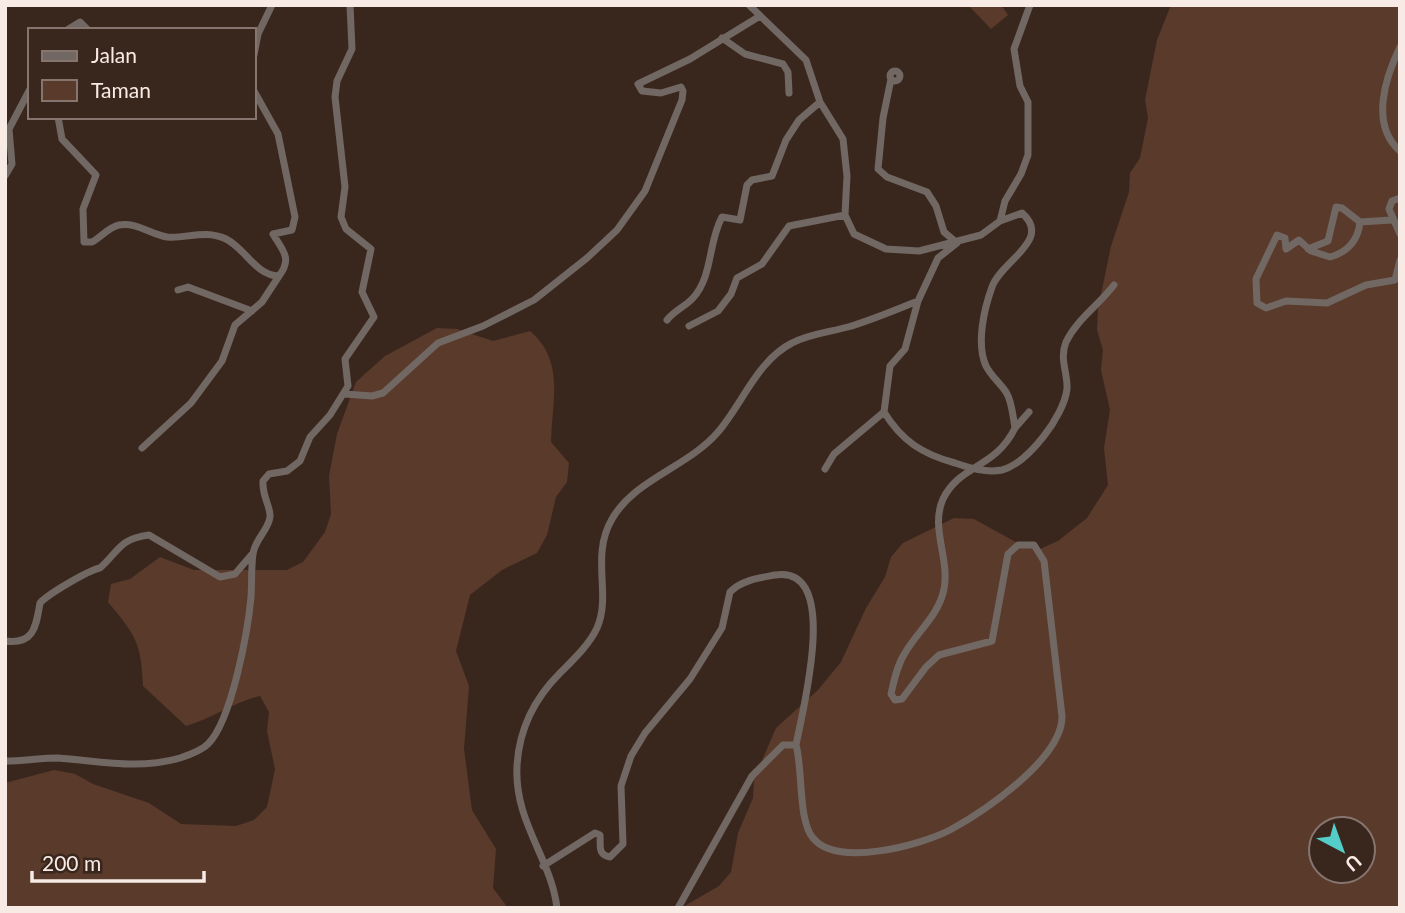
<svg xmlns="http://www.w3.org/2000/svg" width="1405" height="913" font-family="Lato,sans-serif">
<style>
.green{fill:#5a3a2a;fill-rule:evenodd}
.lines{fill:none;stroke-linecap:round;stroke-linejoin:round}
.minor{stroke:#716763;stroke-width:7}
</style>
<rect width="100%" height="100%" fill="#39271e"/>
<!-- green -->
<path class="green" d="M972 5H1001L1008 15 991 29 970 7Z
M1171 5H1400V908H681L719 886 731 872 738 833 753 798 754 779 776 728 818 690 841 662 866 608 885 577 891 557 903 543 954 518 974 519 1021 545 1040 549 1058 541 1087 518 1108 485 1104 448 1110 410 1101 370 1103 350 1097 330 1098 309 1111 246 1129 192 1130 173 1140 158 1148 118 1145 100 1157 40ZM1321 829H1363V871H1321Z
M437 328 457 329 493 341 530 331C565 361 552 400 551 442L569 463 567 482 556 497 547 535 537 553 502 570 470 595 456 651 469 686 464 749 472 810 496 849 493 888 508 908H5V783L54 770 75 774 93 784 149 803 181 824 236 826 254 820 267 807 275 769 267 731 269 712 260 696C234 702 213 718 186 726L143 686C141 642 136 636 108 602L111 584 130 579 160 557 194 570H287L303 562 325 532 331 514 329 476 337 434 356 382 385 356Z"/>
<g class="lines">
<!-- minor -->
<path class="minor" d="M749 5 806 60 820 102 843 139 847 176 845 215 854 234 886 249 919 251 981 235 1000 221 1022 213C1053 240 1001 261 992 287 984 309 976 344 986 366 991 376 1000 383 1006 392 1012 401 1013 417 1015 428L1029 412
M67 30 80 22 88 30
M722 38 745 54 783 64 788 72 789 93
M1400 47C1385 78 1370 125 1400 151
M254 55 258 34 272 5
M890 76a5 5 0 1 1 10 0a5 5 0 1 1-10 0Z
M891 79 883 118 878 169 887 177 927 192 936 206 944 232 957 243 938 258 918 301 905 349 890 366 884 412C902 441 922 454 955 463 970 468 986 473 1002 470 1028 463 1064 416 1067 389 1068 373 1059 359 1066 342 1077 319 1099 305 1114 285
M58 117 62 139 96 175 83 209 84 242H92C101 237 109 227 119 225 137 222 150 234 167 237 186 239 205 229 226 239 246 249 255 275 279 276 293 258 282 250 273 234L292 230 295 217 278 134 254 91
M5 176 12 164 9 129 30 89
M1400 198 1392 201 1389 209 1400 234
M1392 220 1360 222C1358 241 1348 252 1330 257L1311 251 1299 240 1286 249 1285 238 1277 235 1256 279 1257 303 1266 308 1286 301 1327 303 1366 285 1395 280 1400 260
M1000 221 1005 201 1021 174 1028 155V102L1020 86 1014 49 1030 5
M1308 249 1328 241 1336 207 1342 208 1360 222
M178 290 188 287 252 311
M667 320C675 310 686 306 693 298 713 276 708 242 722 217L740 220 747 185 752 180 772 176 786 140 799 120 820 102
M689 326 718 311 731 294 737 278 762 264 789 226 845 215
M345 394 372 396 383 393 438 343 483 326 534 300 587 258 617 230 645 191 682 100 683 91 681 87 661 93 642 91 638 84 690 59 760 16
M142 448 191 403 222 361 235 325 262 302 279 276
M825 469 834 454 884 412
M5 641C35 645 36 625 40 603 48 594 89 570 100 568 120 550 119 539 149 535L220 577 235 574 253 553
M5 761C23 761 41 758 58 758 100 761 137 770 180 758 189 755 201 751 208 744 232 720 248 630 251 597 252 583 251 568 253 554 255 539 268 531 270 517 271 507 262 497 263 481L269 474 287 471 300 461 310 437 330 415 348 386 345 359 374 317 362 292 371 249 346 229 341 217 345 187 335 97 337 81 352 49 350 5
M543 866 595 833 600 835C601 846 597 854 610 857L623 844 621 786 631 756 645 733 690 679 722 628 730 592C742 580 759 578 775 575 842 564 802 712 796 745
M557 908C551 858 514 822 517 766 519 729 534 699 560 673 574 659 589 645 597 628 612 594 590 557 612 519 635 479 688 467 718 432 742 404 758 360 792 343 809 334 830 332 848 327 872 320 895 310 918 301
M678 908 752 776 783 745H796C803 769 798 821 813 838 837 868 921 845 950 830 985 811 1063 758 1062 716L1044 561 1034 545H1018L1008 554 992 641 939 655 926 667 902 699 895 700 891 694C894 681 897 665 905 653 917 632 939 615 944 589 950 559 930 528 943 499 960 464 995 469 1015 428"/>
</g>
<!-- border -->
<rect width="1405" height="913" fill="none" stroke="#f8ebe5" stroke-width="14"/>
<!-- legend -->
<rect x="28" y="28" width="228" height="91" fill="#39271e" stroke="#85756e" stroke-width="2"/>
<rect x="42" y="51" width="35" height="10" fill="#716763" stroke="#85756e" stroke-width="2"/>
<text x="91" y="63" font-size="21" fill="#f8ebe5">Jalan</text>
<rect x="42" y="80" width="35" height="21" fill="#5a3a2a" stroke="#85756e" stroke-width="2"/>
<text x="91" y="98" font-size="21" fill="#f8ebe5">Taman</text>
<!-- north arrow -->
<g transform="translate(1342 850) rotate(139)"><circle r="33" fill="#39271e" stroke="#85756e" stroke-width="2"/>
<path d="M0-5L12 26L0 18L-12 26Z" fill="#54cdc8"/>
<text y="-10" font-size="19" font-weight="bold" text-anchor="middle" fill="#f8ebe5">U</text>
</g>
<!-- scale -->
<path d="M32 871v10h172v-10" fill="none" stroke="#f8ebe5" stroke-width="3.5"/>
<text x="42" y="871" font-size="21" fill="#f8ebe5" stroke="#39271e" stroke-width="5" paint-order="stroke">200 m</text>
</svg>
